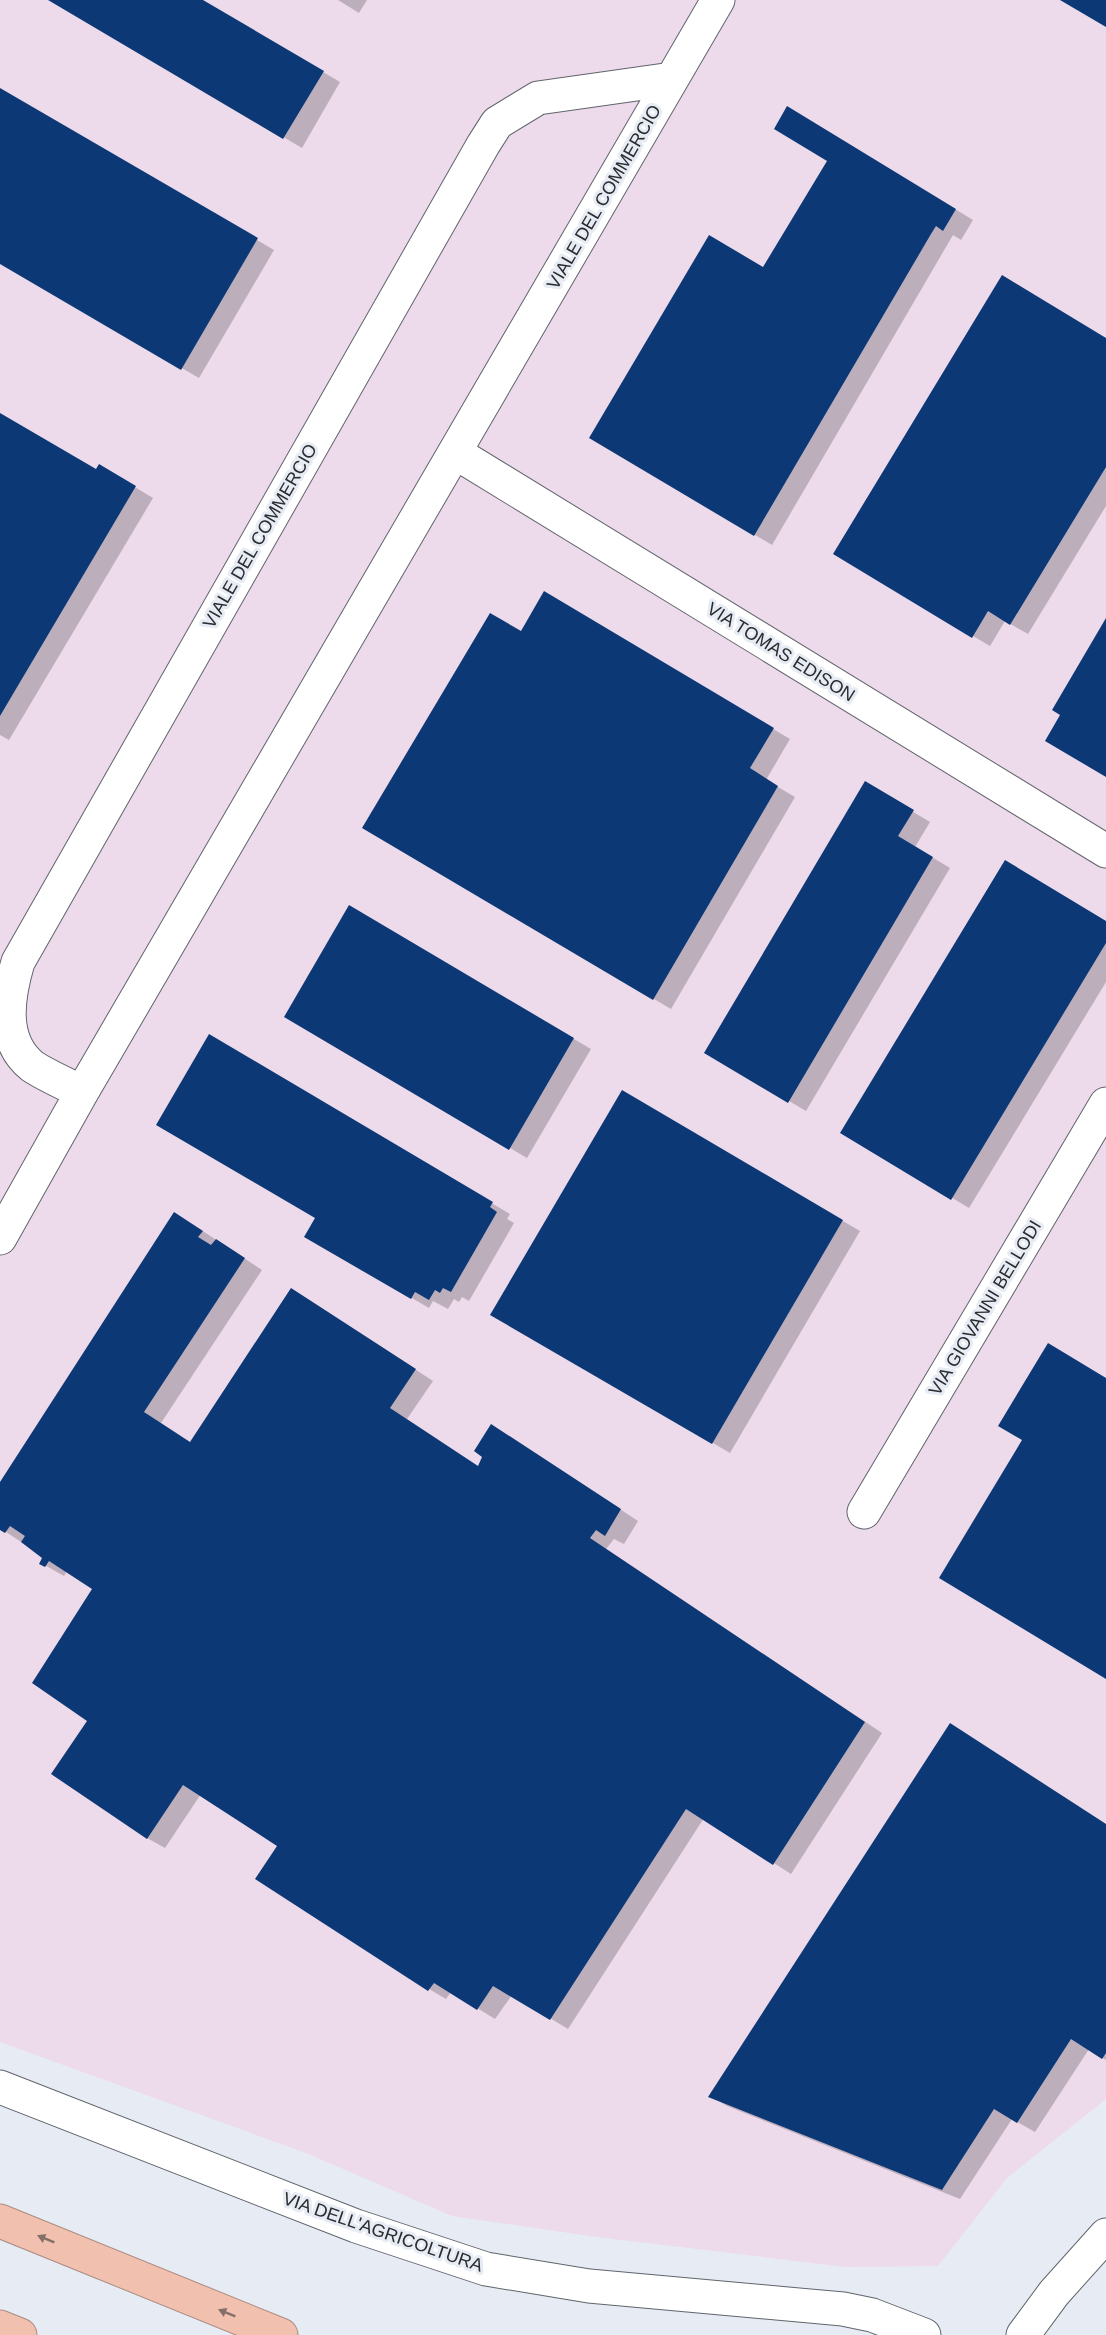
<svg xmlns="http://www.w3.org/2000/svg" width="1106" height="2335" font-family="Arial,sans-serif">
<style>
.industrial{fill:#eddaeb}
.shadow{fill:#0003}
.building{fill:#0c3976}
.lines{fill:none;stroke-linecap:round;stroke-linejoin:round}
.minor-casing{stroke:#60656c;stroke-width:35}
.highway-casing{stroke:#ab8c82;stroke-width:35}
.minor{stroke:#fff;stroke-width:33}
.highway{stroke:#f1c0af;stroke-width:33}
.oneway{fill:#846f69}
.labels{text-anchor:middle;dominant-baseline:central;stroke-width:6;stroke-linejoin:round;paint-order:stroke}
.street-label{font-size:18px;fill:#2a2c2f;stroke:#e6ebf4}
</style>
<rect width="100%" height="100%" fill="#e6ebf4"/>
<!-- industrial -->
<path class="industrial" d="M0 0H1106V2099L1007 2178 938 2266 846 2267 597 2237 452 2216 306 2153 0 2042Z"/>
<!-- shadow -->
<path class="shadow" d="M51 0H201L340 82 302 148Z
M338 0H367L359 13Z
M0 90 274 250 199 378 0 263Z
M805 118 973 220 961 240 953 235 772 545 591 437 764 269 829 161Z
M1106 339V506L1028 634 1005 621 990 646 973 636Z
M0 415 97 471 100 466 153 498 9 740 0 735Z
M544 593 790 739 766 780 795 797 671 1009 364 828 521 633Z
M865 783 930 822 915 847 950 868 806 1111 706 1052Z
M350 907 591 1049 527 1158 286 1016Z
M1106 923V982L969 1208 842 1132Z
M209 1036 510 1214 507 1219 514 1223 469 1301 462 1297 459 1302 454 1299 448 1309 433 1301 429 1308 306 1236 317 1217Z
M622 1092 860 1231 730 1453 492 1314Z
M192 1224 262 1270 161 1423 191 1443 309 1300 433 1381 407 1419 479 1467 509 1436 638 1521 624 1544 614 1539 606 1549 882 1733 791 1874 704 1818 568 2029 512 1995 495 2019 451 1992 446 1999 429 1989 279 1845 201 1794 165 1848 147 1838 89 1721 94 1589 67 1571 64 1576 41 1563 44 1557 0 1528V1485Z
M951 1725 1106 1824V2060L1089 2049 1035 2132 1012 2119 960 2199 727 2106 710 2096Z"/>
<!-- building -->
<path class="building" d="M48 0H203L324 71 283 139Z
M1060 0H1106V27Z
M0 88 258 238 181 370 0 264Z
M787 106 956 209 943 231 936 226 931 234 754 536 589 438 709 235 763 267 827 161 774 129Z
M1002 275 1106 338V467L1010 625 988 611 972 638 833 554Z
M0 413 96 469 99 464 136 486 0 716Z
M544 591 774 728 750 768 778 786 653 1000 362 828 490 613 521 631Z
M1106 618V777L1045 741 1060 715 1052 710Z
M865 781 914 810 898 836 933 857 788 1103 704 1053Z
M1005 860 1106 921V943L951 1200 840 1133Z
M349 905 574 1038 509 1150 284 1017Z
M209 1034 493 1202 490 1207 497 1212 451 1292 443 1288 440 1293 435 1290 429 1300 415 1292 411 1299 304 1237 315 1218 156 1125Z
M622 1090 843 1220 712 1444 490 1315Z
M174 1212 203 1231 198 1237 211 1245 216 1239 245 1258 144 1412 190 1442 291 1288 416 1369 390 1408 478 1466 482 1457 474 1451 491 1424 621 1509 605 1536 596 1530 590 1538 865 1722 773 1865 686 1809 550 2020 493 1986 477 2010 434 1983 428 1991 255 1879 277 1846 183 1785 147 1839 51 1774 87 1721 32 1683 92 1589 49 1561 45 1567 39 1564 42 1558 21 1542 25 1536 10 1526 5 1533 0 1530V1482Z
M1048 1343 1106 1378V1679L939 1578 1022 1440 998 1426Z
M950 1723 1106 1824V2053L1102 2059 1071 2039 1017 2123 994 2109 942 2190 708 2097Z"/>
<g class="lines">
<defs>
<path id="minor" d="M456 453 1106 851
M82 1092C66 1084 47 1076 32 1066 0 1040 8 996 18 962L483 145 497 123 538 98 672 79
M0 1238 82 1092 718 0
M864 1512 1106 1104
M0 2087 356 2226 486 2269 589 2286 843 2309 872 2315 924 2335
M1023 2335 1054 2293 1106 2235"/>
<path id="highway" d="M0 2221 281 2335
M0 2327 20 2335"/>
</defs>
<!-- minor casing -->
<use href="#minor" class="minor-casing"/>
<!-- highway casing -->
<use href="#highway" class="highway-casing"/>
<!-- minor -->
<use href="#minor" class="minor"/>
<!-- highway -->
<use href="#highway" class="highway"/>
</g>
<!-- one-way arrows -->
<defs><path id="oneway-solid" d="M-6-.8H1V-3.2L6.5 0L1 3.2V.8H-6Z" transform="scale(1.5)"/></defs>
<g class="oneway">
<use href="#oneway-solid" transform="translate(46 2239) rotate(-158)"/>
<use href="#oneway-solid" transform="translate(227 2313) rotate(-158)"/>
</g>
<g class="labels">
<!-- street labels -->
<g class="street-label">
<text transform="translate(604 197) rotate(-60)">VIALE DEL COMMERCIO</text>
<text transform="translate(260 536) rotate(-60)">VIALE DEL COMMERCIO</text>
<text transform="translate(781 652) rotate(32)">VIA TOMAS EDISON</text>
<text transform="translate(985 1308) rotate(-59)">VIA GIOVANNI BELLODI</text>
<text transform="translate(383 2232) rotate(19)">VIA DELL'AGRICOLTURA</text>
</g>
</g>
</svg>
